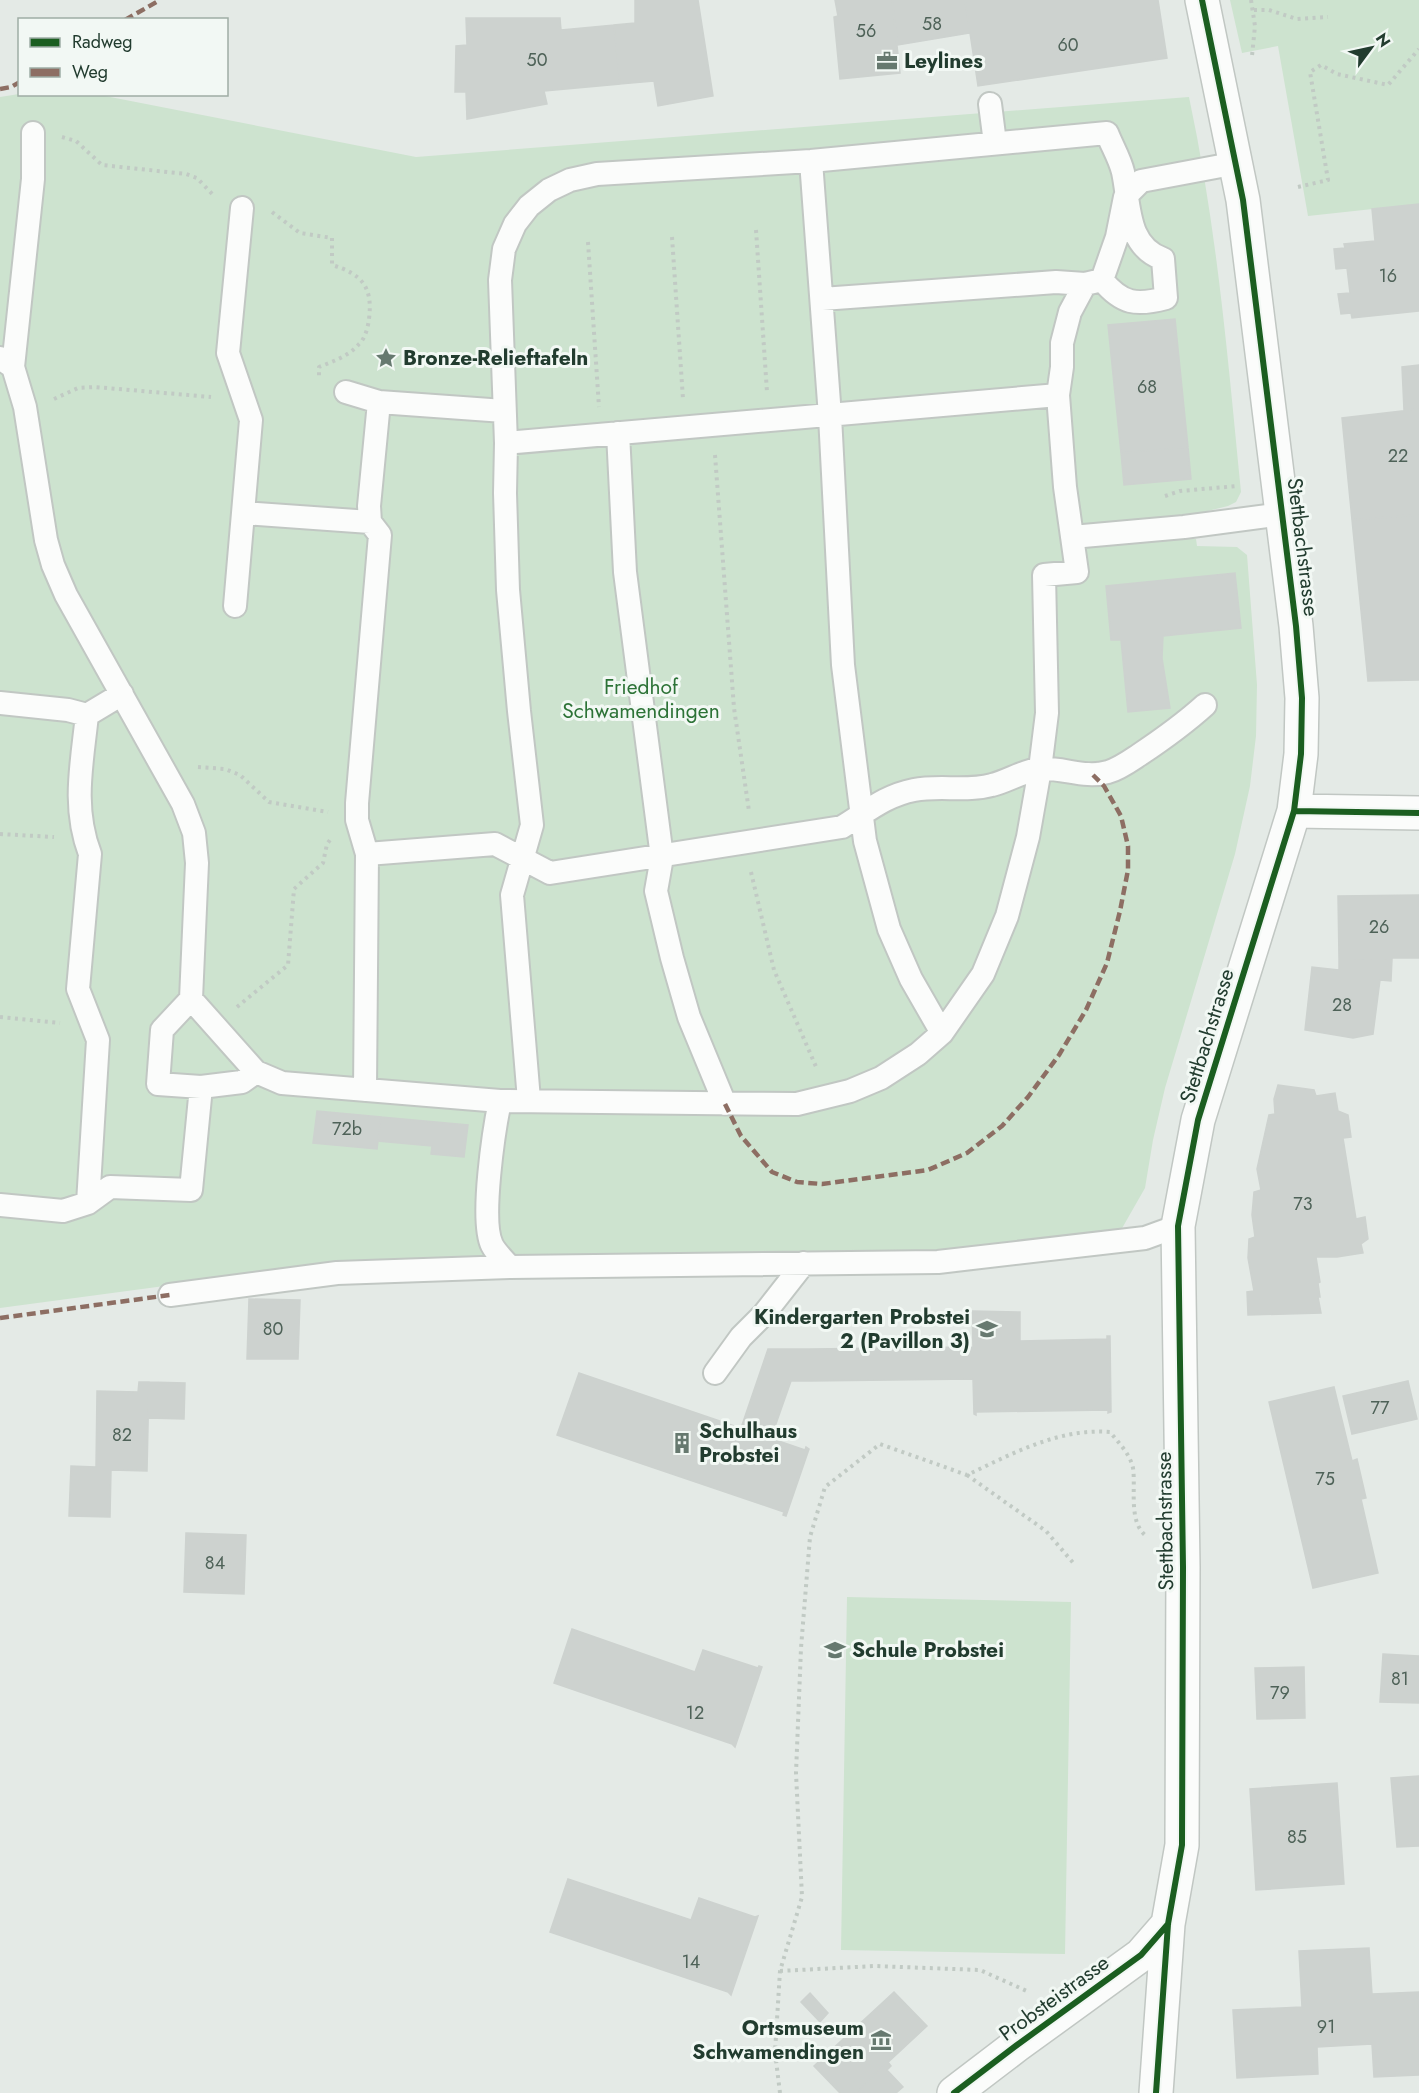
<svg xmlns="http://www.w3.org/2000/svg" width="1419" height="2093" font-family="Jost,sans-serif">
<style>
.green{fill:#cde3cf}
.building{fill:#cdd2cf;stroke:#cdd2cf;stroke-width:1.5}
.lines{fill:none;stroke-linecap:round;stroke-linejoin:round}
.lane-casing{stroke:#c1c7c3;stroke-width:26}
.street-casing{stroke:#c1c7c3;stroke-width:36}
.path{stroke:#c1cac4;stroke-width:4;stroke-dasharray:3 4.5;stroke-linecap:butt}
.lane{stroke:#fbfcfb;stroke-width:22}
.street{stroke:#fbfcfb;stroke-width:33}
.quiet{stroke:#8d6e63;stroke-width:4.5;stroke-dasharray:9 4.5;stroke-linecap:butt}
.cycleway-casing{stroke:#f2f8f4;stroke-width:10}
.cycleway{stroke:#1b5e20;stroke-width:6}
.labels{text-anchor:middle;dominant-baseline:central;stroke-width:6;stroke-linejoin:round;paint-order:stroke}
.number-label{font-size:18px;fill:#4e6258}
.poi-label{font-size:21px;font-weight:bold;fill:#223c2f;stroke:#f2f8f4;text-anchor:start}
.street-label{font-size:21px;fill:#223c2f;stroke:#f2f8f4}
.park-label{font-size:21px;fill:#2d7337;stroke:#f2f8f4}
</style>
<rect width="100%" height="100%" fill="#e4eae6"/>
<!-- green -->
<path class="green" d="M1230 0H1419V204L1308 216 1278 46 1242 53Z
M19 94 100 95 416 157 1189 97C1217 228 1228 360 1241 492L1236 502 1228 506 1183 517 1185 539H1196L1197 546 1237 547 1247 555 1257 685 1256 736 1250 786 1235 854 1165 1088 1153 1140 1145 1188 1121 1230 936 1251 336 1263 0 1308V97Z
M847 1597 1071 1602 1065 1954 841 1950Z"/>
<!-- building -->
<path class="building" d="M635 0H698L713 96 658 106 654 81 620 84 614 25 635 23Z
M835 0H892L900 73 840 79 834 17 838 16Z
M892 0H965L970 33 898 45Z
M965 0H1158L1167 58 978 86Z
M466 18H560L561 30 614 25 620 84 544 91 547 104 467 119 466 92H455L456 46 467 45Z
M1419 204V311L1352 318 1351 313 1341 314 1338 294 1350 293 1347 268 1336 269 1334 249 1345 248 1344 244 1375 241 1372 209Z
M1175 319 1188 447 1121 453 1108 325Z
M1419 365V409L1404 410 1402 367Z
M1419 409V515L1352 520 1342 418Z
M1188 447 1191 479 1124 485 1121 453Z
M1411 515H1419V680L1368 681 1352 520Z
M1235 573 1241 628 1163 636 1162 658 1170 708 1128 712 1121 640H1111L1106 586Z
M1419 895V958H1339L1338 896Z
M1339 958 1392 959 1391 981 1380 980 1373 1034 1353 1038 1305 1030 1312 967 1339 970Z
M1278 1085 1314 1090 1316 1096 1335 1093 1338 1111 1348 1115 1351 1137 1343 1138 1356 1219 1365 1217 1368 1239 1361 1244 1363 1253 1337 1257H1316L1320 1282 1318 1283 1320 1297H1318L1321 1313 1248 1315 1247 1292 1254 1291 1248 1258 1249 1239 1255 1237 1252 1215 1254 1192 1261 1190 1257 1169 1269 1115 1275 1114 1274 1099Z
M317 1111 381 1117 377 1149 313 1143Z
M381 1117 468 1125 464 1157 431 1154 432 1146 378 1141Z
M249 1299 300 1300 298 1359H247Z
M972 1311 1020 1312V1341L1107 1339V1336H1110L1111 1412 1108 1413V1410L976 1412V1415L974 1414 973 1379 810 1381V1349L973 1347Z
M768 1349H810V1381H791L771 1438 741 1428Z
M579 1373 805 1450 806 1447 809 1449 786 1516 783 1515 784 1512 557 1435Z
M1408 1381 1417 1419 1352 1434 1343 1396Z
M139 1382H149L147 1471 111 1470 110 1517 69 1516 71 1466 96 1467 97 1391 138 1392Z
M149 1382 185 1383 184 1419 149 1418Z
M1334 1387 1352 1461 1357 1459 1366 1498 1361 1499 1378 1573 1313 1588 1269 1402Z
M186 1533 246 1535 244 1594 184 1592Z
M572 1629 695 1672 703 1650 758 1668 759 1666 762 1667 735 1747 732 1744 554 1683Z
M1383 1654 1419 1656V1703L1380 1702Z
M1304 1667 1305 1718 1257 1719 1255 1668Z
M1419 1776V1846L1397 1847 1391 1778Z
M1337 1783 1344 1884 1256 1890 1250 1789Z
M568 1879 691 1920 699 1898 755 1917 758 1916 731 1995 728 1992 550 1932Z
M1369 1948 1372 1994 1419 1992V2075L1374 2077 1372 2044 1317 2047 1318 2074 1237 2078 1233 2010 1302 2007 1299 1951Z
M894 1992 927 2026 855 2093H840L814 2066Z
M810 1993 828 2013 820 2022 801 2002Z
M888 2062 891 2066 887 2070 903 2087 896 2093H855Z"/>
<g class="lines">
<defs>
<path id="lane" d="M990 104 995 143
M811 161 830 416 843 665 865 841 889 929 911 979 942 1033
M822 299 1056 282 1085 284
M0 358 13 367 25 407 46 540 53 565 66 595 183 804 194 833 197 863 191 999
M13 367 33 179V133
M346 392 379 402 504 411
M1058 395 1062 367V343L1070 312 1085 284 1102 280 1117 237 1125 197 1141 181 1237 163
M618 433 625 572 662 857 656 891 672 958 689 1017 725 1104
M243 513 370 522
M1072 537 1184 527 1282 514
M235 606 251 420 228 353 242 208
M0 703 68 710 87 715 122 694
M87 715C82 763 72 807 90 854L78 989 98 1040 88 1203
M367 854 495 844 550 873 842 827C867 812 884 796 914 790 940 785 967 792 992 785 1008 781 1023 771 1039 769 1062 767 1085 779 1108 772 1119 769 1130 761 1139 755 1163 739 1184 724 1205 705
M256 1072 242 1082 201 1087 158 1084 162 1030 191 999 256 1072 282 1083 500 1101 797 1104 850 1091 881 1078 918 1054 942 1033 983 974 1007 916 1028 837 1040 769 1047 713 1044 575 1077 572 1065 487 1058 395 506 443
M365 1090 367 854 357 820V803L380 535 370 522 369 506 379 402
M529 1100 512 895 532 825 519 711 508 590 505 493 506 443 500 280 504 249 515 224 529 206 549 190 570 180 597 174 811 161 1107 133C1112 146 1120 159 1123 172 1130 204 1126 246 1163 259L1166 298C1136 306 1122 304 1102 280
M500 1101C494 1129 480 1221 492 1245 496 1253 504 1260 510 1267
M0 1205 63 1211 88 1203 110 1187 191 1190 201 1087
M170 1295 337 1273 510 1267 938 1262 1145 1238 1178 1226
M715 1373 741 1337 764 1314 804 1263"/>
<path id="street" d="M1294 811 1419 813
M954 2093 1017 2045 1141 1955 1168 1924
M1156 2093 1168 1924 1182 1845 1183 1567 1178 1226 1198 1120 1294 811 1301 754 1302 698 1296 626 1243 200 1202 0"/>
</defs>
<!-- lane casing -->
<use href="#lane" class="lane-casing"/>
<!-- street casing -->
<use href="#street" class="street-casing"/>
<!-- path -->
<path class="path" d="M1251 0 1255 26 1252 56
M1254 10H1269L1297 19 1328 17
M62 137 76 141 102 165 186 174 197 178 215 197
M1298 187 1328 180 1310 72 1321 65 1337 74 1388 85 1419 49
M272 212 300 233 332 238V265C362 274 373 287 369 319 368 327 365 339 359 344 349 356 334 361 319 367V377
M756 230 767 392
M672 237 683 399
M588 242 599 407
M54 399 78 388 95 387 211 397
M715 455 734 708 749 811
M1165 496 1180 491 1237 486
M198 767 225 769 240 775 269 802 328 812
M0 834 54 837
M751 872 774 970 817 1069
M237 1007 288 965 294 889 323 863 327 844 330 840
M0 1017 60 1023
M967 1475 1046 1531 1075 1565
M780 1971 875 1966 980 1970 1029 1992
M780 2093 775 2052 780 1971 802 1897 796 1773 801 1648 810 1537 825 1487 880 1444 967 1475C1012 1454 1058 1428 1110 1432 1119 1443 1130 1454 1133 1468 1136 1489 1128 1521 1146 1536"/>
<!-- lane -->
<use href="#lane" class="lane"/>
<!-- street -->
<use href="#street" class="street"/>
<!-- quiet -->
<path class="quiet" d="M125 20 160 0
M0 89 11 87 20 82
M725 1104 741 1136 772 1172 797 1182 822 1184 928 1170 967 1153 1002 1126 1028 1097 1059 1055 1086 1010 1107 963 1120 911 1128 870V846L1121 816 1104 786 1093 775
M0 1318 170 1295"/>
<defs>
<path id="cycleway" d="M1294 811 1419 813
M954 2093 1017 2045 1141 1955 1168 1924
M1156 2093 1168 1924 1182 1845 1183 1567 1178 1226 1198 1120 1294 811 1301 754 1302 698 1296 626 1243 200 1202 0"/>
</defs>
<!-- cycleway casing -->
<use href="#cycleway" class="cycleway-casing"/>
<!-- cycleway -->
<use href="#cycleway" class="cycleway"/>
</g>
<!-- icons -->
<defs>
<symbol id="office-bare" viewBox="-9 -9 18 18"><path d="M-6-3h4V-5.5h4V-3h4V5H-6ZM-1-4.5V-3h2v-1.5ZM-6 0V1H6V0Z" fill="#66796f" stroke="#f2f8f4" stroke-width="2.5" paint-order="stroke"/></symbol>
<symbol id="sight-bare" viewBox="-9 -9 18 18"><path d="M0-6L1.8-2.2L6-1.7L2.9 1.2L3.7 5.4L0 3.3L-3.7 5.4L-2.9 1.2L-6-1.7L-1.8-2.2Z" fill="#66796f" stroke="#f2f8f4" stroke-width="2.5" paint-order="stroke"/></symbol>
<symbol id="school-bare" viewBox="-9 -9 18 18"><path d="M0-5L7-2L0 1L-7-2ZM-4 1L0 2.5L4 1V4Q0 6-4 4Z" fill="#66796f" stroke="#f2f8f4" stroke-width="2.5" paint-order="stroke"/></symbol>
<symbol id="building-bare" viewBox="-9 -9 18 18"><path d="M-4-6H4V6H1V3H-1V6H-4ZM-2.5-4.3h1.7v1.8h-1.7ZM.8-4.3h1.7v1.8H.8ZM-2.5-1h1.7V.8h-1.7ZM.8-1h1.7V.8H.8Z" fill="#66796f" stroke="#f2f8f4" stroke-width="2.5" paint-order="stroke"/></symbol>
<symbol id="museum-bare" viewBox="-9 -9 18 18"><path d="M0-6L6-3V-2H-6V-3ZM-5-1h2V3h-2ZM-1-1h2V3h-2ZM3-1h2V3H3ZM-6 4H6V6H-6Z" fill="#66796f" stroke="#f2f8f4" stroke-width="2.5" paint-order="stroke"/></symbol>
</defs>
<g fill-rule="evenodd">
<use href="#office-bare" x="872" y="46" width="30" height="30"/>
<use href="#sight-bare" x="371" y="343" width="30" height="30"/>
<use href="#school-bare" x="972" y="1314" width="30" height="30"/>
<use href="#building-bare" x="667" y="1428" width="30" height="30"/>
<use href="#school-bare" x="820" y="1635" width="30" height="30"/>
<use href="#museum-bare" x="866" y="2025" width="30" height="30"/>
</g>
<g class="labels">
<!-- number labels -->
<g class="number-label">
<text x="932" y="24">58</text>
<text x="866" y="31">56</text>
<text x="1068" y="45">60</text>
<text x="537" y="60">50</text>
<text x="1388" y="276">16</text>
<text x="1147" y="387">68</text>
<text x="1398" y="456">22</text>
<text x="1379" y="927">26</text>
<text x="1342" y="1005">28</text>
<text x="347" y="1129">72b</text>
<text x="1303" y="1204">73</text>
<text x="273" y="1329">80</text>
<text x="1380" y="1408">77</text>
<text x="122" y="1435">82</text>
<text x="1325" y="1479">75</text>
<text x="215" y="1563">84</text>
<text x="1400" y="1679">81</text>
<text x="1280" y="1693">79</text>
<text x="695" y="1713">12</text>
<text x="1297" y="1837">85</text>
<text x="691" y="1962">14</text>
<text x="1326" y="2027">91</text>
</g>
<!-- poi labels -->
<g class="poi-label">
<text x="904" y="61">Leylines</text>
<text x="403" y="358">Bronze-Relieftafeln</text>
<text x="970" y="1317" text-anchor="end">Kindergarten Probstei<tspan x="970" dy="24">2 (Pavillon 3)</tspan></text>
<text x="699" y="1431">Schulhaus<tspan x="699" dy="24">Probstei</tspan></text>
<text x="852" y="1650">Schule Probstei</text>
<text x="864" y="2028" text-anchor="end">Ortsmuseum<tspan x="864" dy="24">Schwamendingen</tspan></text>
</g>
<!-- street labels -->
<g class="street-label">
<text transform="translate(1303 547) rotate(83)">Stettbachstrasse</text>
<text transform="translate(1207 1036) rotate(-73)">Stettbachstrasse</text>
<text transform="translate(1165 1521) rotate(-91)">Stettbachstrasse</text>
<text transform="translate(1054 1998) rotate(-36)">Probsteistrasse</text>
</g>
<!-- park labels -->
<g class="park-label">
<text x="641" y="687">Friedhof<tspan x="641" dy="24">Schwamendingen</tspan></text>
</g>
</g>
<!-- legend -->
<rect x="18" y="18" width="210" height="78" fill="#f2f8f4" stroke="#9fada5" stroke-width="1.5"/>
<rect x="30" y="38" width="30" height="9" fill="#1b5e20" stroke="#9fada5" stroke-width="1.5"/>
<text x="72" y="48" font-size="18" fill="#223c2f">Radweg</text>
<rect x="30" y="68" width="30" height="9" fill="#8d6e63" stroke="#9fada5" stroke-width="1.5"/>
<text x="72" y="78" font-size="18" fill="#223c2f">Weg</text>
<!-- north arrow -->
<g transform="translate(1371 48) rotate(57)" stroke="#f2f8f4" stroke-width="4.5" paint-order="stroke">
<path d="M0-4.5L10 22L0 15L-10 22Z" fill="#223c2f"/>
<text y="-9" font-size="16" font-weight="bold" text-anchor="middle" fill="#223c2f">N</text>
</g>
</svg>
